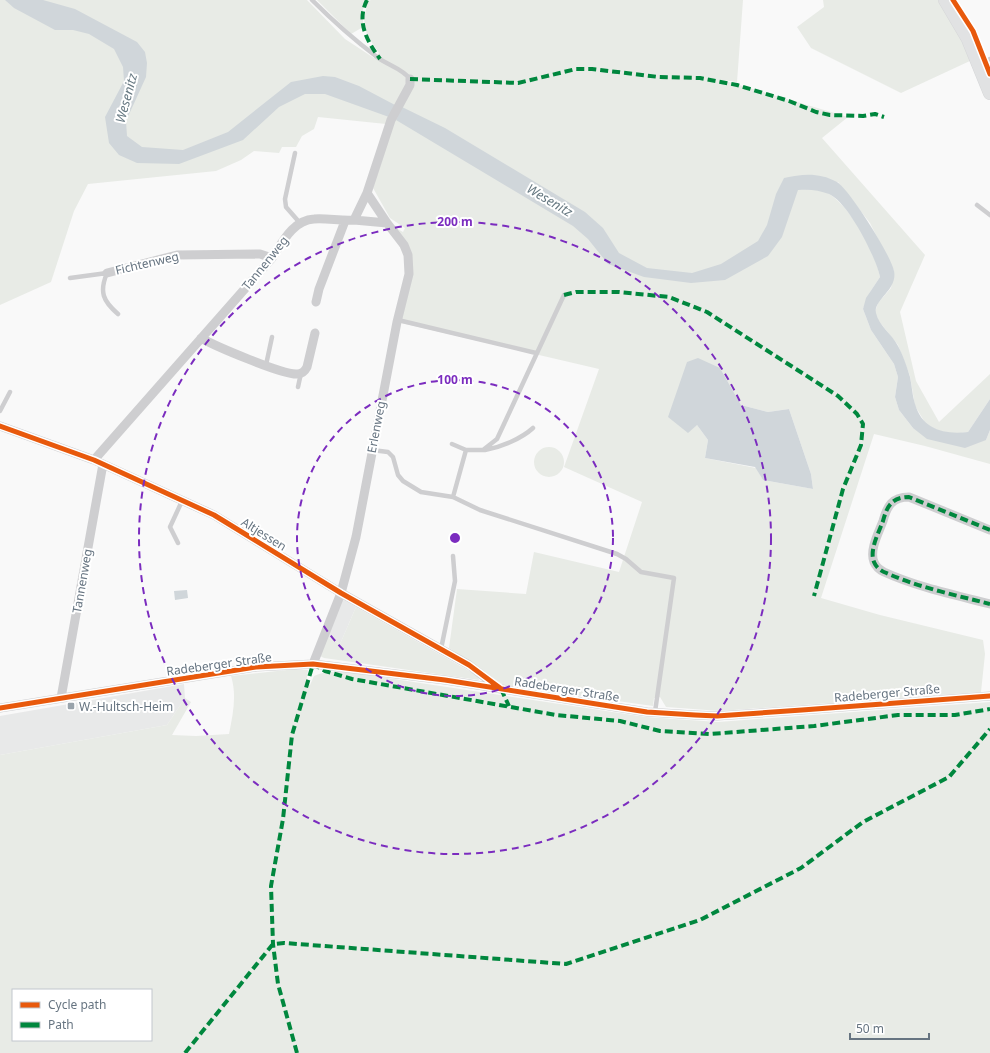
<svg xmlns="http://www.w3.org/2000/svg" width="990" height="1053" font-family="'Noto Sans',sans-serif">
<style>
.built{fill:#e8e9e9}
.green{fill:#e8ebe6;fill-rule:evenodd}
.water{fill:#d0d6da}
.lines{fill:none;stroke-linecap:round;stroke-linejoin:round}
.secondary-casing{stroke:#d6d7d8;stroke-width:14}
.service{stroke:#ceced0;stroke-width:4.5}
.minor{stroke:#ceced0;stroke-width:9}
.secondary{stroke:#e1e2e3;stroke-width:13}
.quiet{stroke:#00873e;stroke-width:4;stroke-dasharray:8 4;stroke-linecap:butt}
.cycleway-casing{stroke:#fff;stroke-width:8}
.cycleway{stroke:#e8590c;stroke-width:5}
.ring{fill:none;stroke:#7b2cbf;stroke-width:2;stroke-dasharray:7 5}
.poi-dot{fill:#99a3ab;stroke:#fff;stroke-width:1.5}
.labels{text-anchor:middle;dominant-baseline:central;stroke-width:4;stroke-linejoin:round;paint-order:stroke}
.street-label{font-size:12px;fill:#667481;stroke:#fff}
.poi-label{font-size:12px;fill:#667481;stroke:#fff;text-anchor:start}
.water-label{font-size:13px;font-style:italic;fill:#677982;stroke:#fff}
.centre{fill:#7b2cbf;stroke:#fff;stroke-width:2}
.ring-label{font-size:12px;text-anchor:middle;font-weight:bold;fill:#7b2cbf;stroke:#fff;stroke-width:4;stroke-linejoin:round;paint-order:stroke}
</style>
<rect width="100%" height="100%" fill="#f9f9f9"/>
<!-- built -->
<path class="built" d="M344 600 356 607 340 644 327 637 341 601Z
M184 684 185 698 167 725 0 755V716Z"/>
<!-- green -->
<path class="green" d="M0 0H307L345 39 374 58 379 53 367 35 365 26 364 18 368 1 371 0H743L737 82 722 80 848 117 822 138 925 255 900 312 916 381 939 422 990 374V399L968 432 954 434 939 431 926 424 915 406 910 376 898 345 878 320 875 312 878 303 891 288 894 271 870 223 838 182 798 189C808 189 823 189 831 195 853 211 875 252 880 277L870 292 863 309 871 330 894 364 898 377 895 397 899 410 913 428 986 440 990 430V464L925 446 874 434 821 598 880 615 983 640 985 654 981 692 720 711 666 707 660 697 654 698 653 706 503 685 449 648 457 589 526 594 534 552 619 572 642 502 564 467 599 369 397 322 409 264 387 223 403 232 405 228 390 218 373 188 393 125 386 124 318 117 314 129 302 136 296 147H282L279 153 254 151 241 160 216 171 88 184 74 211 51 282 0 305ZM720 368 741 405 768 412 789 409 811 474 813 489 763 480 756 468 705 458 708 440 697 425Z
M317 0H367L363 9V27L351 34Z
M823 0H938L950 16 972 60 901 93 811 48 797 27 824 7Z
M534 462a15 15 0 1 1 30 0a15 15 0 1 1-30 0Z
M356 607 478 676 479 680 324 658 320 656 327 637 340 644Z
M296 669 308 670 306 683 310 685 314 676C327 670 340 672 354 673L646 717 718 722 990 702V1053H0V755L167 725 185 698 191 702 172 735 196 736 229 734C233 714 237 695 231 676ZM13 990H151V1040H13Z"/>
<!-- water -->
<path class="water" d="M5 0H43L75 9 137 42 145 52 147 63 146 77 126 121 127 136 142 147 183 150 228 132 291 82 323 76 335 77 359 86 395 105 389 117 325 94H305L279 107 243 140 179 164 137 163 119 155 109 143 105 117 124 81 123 67 114 49 89 34 73 30H55L14 8Z
M402 107 445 128 585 212 603 228 619 253 647 268 692 273 721 264 758 241 767 225 776 194 784 178C802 174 819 172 837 182 849 189 891 255 894 271 898 290 873 300 876 313 879 326 892 334 898 346 903 355 907 367 910 377 912 386 912 395 915 404 922 429 944 435 968 432L990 399V430L986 440 965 448 927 439 913 428 899 410 895 397 898 377 894 364 871 330 863 309 866 298 880 277C876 257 848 202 829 194 819 190 809 189 798 190L782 237 768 256 725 280 691 283 644 277 608 264 588 239 573 226 396 120Z
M698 358 720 368 741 405 768 412 789 409 811 474 813 489 763 480 755 467 705 458 708 440 697 425 688 433 668 417 687 362Z
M187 590 188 598 175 600 174 591Z"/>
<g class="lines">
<defs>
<path id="secondary" d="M945 0 968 39 990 93"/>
</defs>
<!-- secondary casing -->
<use href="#secondary" class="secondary-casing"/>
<!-- service -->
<path class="service" d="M312 0C333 21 353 39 377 57 387 65 402 68 410 79
M980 64 990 59
M295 153 285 199 286 207 300 223
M977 205 990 215
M107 273C99 292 103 301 118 314
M70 278 107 273
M398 320 536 353
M266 365 272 337
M298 387 301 373
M0 411 10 392
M452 444 466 450
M372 450 388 452 393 457 398 475 403 481 421 492 453 497 480 510 617 554 626 559 641 572 674 578 655 712
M485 450C501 447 521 439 533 428
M453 497 466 450H483L497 439 564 295
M178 543 170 527 182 501
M441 649 455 581 453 556"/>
<!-- minor -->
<path class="minor" d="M367 193 387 223
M107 273 177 255 260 254 272 258
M316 302 319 289 345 221
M201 338C215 346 283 375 297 374 302 374 305 371 307 367L315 333
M0 426 94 460 214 515 341 593 469 665 500 689
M94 460 272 258C282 243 293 220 314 219 327 218 341 221 354 220L367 193 391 120 410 85V79
M990 530 909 497C892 497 887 506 883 521 879 532 869 550 874 562 876 567 880 570 884 572 917 587 955 595 990 604
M313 664 341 593 356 537 397 322 409 274 408 255 404 245 387 223 354 220
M61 698 103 464
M0 708 256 667 313 664 445 680 647 712 695 715 717 716 802 710 990 696"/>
<!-- secondary -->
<use href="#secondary" class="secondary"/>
<!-- quiet -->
<path class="quiet" d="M367 0C356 22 367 41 380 59
M410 79 518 83 576 69H592L659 77 700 78 737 85 789 101 816 112 830 115 863 116 875 114 884 117
M564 295 576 292H619L669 297 707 312 838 396 857 414 863 424 861 445 843 489 814 596
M990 530 909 497C892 497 887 506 883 521 879 532 869 550 874 562 876 567 880 570 884 572 917 587 955 595 990 604
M501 689 509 706
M185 1053 273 944 284 943 566 964 700 920 801 868 863 822 949 777 990 729
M297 1053 278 984 273 944 271 886 283 819 292 735 313 664 325 671 352 679 556 715 620 721 660 731 710 734 814 726 898 715H955L990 709"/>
<defs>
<path id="cycleway" d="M953 0 973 31 990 74
M0 426 94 460 214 515 341 593 469 665 500 688
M0 708 256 667 313 664 445 680 647 712 695 715 717 716 802 710 990 696"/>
</defs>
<!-- cycleway casing -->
<use href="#cycleway" class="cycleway-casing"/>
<!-- cycleway -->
<use href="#cycleway" class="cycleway"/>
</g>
<!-- distance rings -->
<g class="ring">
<circle cx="455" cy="538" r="158"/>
<circle cx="455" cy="538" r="316"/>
</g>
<!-- markers -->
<rect class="poi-dot" x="67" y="702" width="8" height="8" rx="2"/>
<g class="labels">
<!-- street labels -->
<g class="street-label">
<text transform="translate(147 263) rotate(-13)">Fichtenweg</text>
<text transform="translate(265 263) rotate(-51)">Tannenweg</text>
<text transform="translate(376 427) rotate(-79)">Erlenweg</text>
<text transform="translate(264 534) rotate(32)">Altjessen</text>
<text transform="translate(82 581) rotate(-80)">Tannenweg</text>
<text transform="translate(219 664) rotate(-8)">Radeberger Straße</text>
<text transform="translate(567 689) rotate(9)">Radeberger Straße</text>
<text transform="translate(887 693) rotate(-5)">Radeberger Straße</text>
</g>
<!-- poi labels -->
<g class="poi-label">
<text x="79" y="706">W.-Hultsch-Heim</text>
</g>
<!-- water labels -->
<g class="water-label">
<text transform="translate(126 98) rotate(-75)">Wesenitz</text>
<text transform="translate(550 200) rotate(31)">Wesenitz</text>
</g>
</g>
<circle cx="455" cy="538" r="6" class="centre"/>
<g class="ring-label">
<text x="455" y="226">200 m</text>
<text x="455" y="384">100 m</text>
</g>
<!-- legend -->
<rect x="12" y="989" width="140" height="52" fill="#ffffff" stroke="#c2c7cd"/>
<rect x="20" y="1002" width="20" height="6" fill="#e8590c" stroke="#c2c7cd"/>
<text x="48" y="1009" font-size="12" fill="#667481">Cycle path</text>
<rect x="20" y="1022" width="20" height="6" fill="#00873e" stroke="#c2c7cd"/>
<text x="48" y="1029" font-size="12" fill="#667481">Path</text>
<!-- scale -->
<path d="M850 1033v6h79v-6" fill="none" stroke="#667481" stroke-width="2"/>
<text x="856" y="1033" font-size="12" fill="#667481" stroke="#ffffff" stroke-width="3" paint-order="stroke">50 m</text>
</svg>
